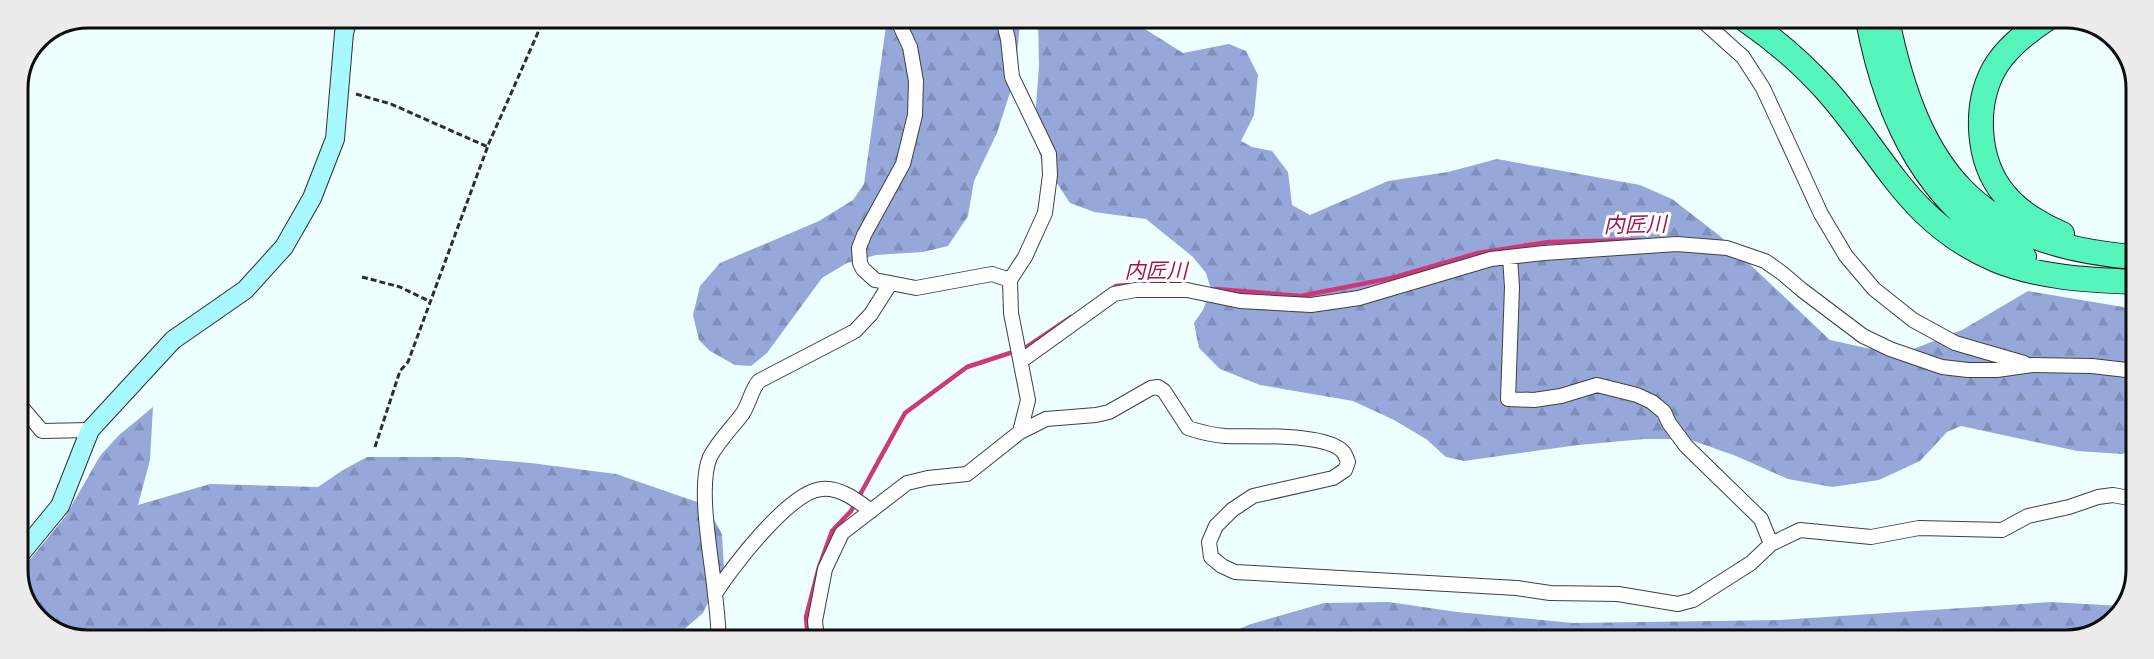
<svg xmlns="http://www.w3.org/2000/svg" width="2154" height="659" font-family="'Noto Serif','Noto Sans JP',serif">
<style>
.forest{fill:url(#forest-firs)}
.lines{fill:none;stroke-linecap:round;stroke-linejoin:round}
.stream{stroke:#ce3878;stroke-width:4.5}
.street-casing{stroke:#404040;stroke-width:16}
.secondary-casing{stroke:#2f2f2f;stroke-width:20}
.highway-casing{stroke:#1e1e1e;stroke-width:26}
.path{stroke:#2f2f2f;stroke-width:3;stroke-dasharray:6 3;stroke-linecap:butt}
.street{stroke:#fff;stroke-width:14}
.secondary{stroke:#a8f9ff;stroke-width:18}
.highway{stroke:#55f5bb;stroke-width:24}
.labels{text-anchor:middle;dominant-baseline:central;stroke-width:6;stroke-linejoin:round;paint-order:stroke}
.water-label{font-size:21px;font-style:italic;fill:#a0154b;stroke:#fff}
.rim{fill:none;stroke:#0d0d0d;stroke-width:3}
</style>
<defs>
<pattern id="forest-firs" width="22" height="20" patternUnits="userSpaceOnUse" patternTransform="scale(1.5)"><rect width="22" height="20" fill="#96a8da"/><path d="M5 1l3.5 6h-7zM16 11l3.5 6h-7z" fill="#808fba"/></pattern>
</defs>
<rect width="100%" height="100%" fill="#edffff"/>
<!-- forest -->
<path class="forest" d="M887 19H1018L1020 22 1015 77 997 133 974 181 968 216 948 246 923 252 876 255 847 263 822 278 767 353 751 366 735 365 710 351 699 340 693 315 700 286 720 263 819 221 853 200 864 184Z
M1038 19H1129L1183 53 1229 44 1246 51 1258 75 1254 115 1241 141 1252 147 1272 151 1288 172 1292 205 1310 215 1388 181 1448 172 1497 159 1640 185 1672 199 1720 236 1830 340 1898 355 1962 330 2028 291 2135 309 2134 450 2122 454 2077 451 1961 426 1947 432 1920 461 1879 480 1832 487 1788 479 1736 456 1688 439H1645L1578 445 1464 461 1446 457 1426 439 1394 420 1353 401 1260 385 1220 369 1199 348 1194 323 1203 310 1211 289 1206 273 1193 257 1146 219 1094 212 1070 203 1041 159 1034 132 1039 66Z
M153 407 150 460 138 505 210 484 318 487 343 470 367 457H458L531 463 616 474 706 505 722 534 724 569 703 613 673 639 70 638 35 617 18 574 65 517 100 456 118 436Z
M1389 602 1457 612 1573 623 1780 620 2051 602 2122 606 2109 626 2066 641 1213 640 1251 624 1324 603Z"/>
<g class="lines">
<!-- stream -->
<path class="stream" d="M1148 284H1172
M1216 289 1301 296 1392 278 1478 253 1549 242 1640 240
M1110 290 1116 286 1128 285
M808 639 806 617 819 567 832 531 851 511 905 413 967 367 1025 348 1071 317"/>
<defs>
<path id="street" d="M897 19 910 47 916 81 915 115 903 164 864 235 859 248 860 263 863 269 875 280 916 288 992 274 1010 280
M1699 20 1705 23 1743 57 1763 88 1821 214 1846 256 1874 289 1913 320 1955 343 2024 363
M1510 257 1512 287 1508 399 1534 400 1561 396 1597 385 1637 395 1652 402 1664 412 1669 423 1686 446 1761 519 1771 544
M1021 361 1114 294 1136 290H1187L1240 301 1311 305 1359 298 1491 259 1544 253 1677 244 1727 248 1765 261 1782 273 1802 290 1863 336 1890 349 1942 367 1968 370H1997L2032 365 2092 366 2135 371
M18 403 42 431 90 430
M1020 432 1046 419 1096 415 1109 412 1151 388 1158 387 1164 391 1188 428C1200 432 1213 435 1225 436 1250 437 1329 432 1344 453 1345 454 1348 462 1348 462L1345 470 1333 478 1253 496 1232 510 1216 526 1209 542 1211 557 1222 566 1235 572 1517 588 1550 593 1618 594 1678 604 1693 600 1751 563 1771 544 1800 530 1871 537 1919 528 2002 530 2028 516 2069 507 2098 497 2113 495 2134 499
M715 594C731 568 790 491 822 489 840 487 858 501 871 511
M719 639C718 624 717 609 715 594 712 560 697 487 710 457 719 440 732 428 743 413 750 402 751 390 759 381L855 331 871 314 890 284
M817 639 815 621 825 569 842 533 907 483 928 478 967 474 1020 432 1028 400 1011 313 1010 280 1025 257 1045 213 1050 175 1049 154 1012 77 1008 39 1003 19"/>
<path id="secondary" d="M18 557 60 506 90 430 173 340 245 290 284 247 312 198 335 139 344 33 348 18"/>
<path id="highway" d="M1746 20C1775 40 1804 65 1828 92 1886 158 1909 223 1996 260 2040 278 2088 280 2135 282
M1868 20C1887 121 1929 209 2024 257
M1887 20C1918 170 1975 245 2135 257
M2045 20C2027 32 2009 46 1997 64 1973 102 1976 161 2005 195 2019 212 2042 226 2062 234"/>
</defs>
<!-- street casing -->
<use href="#street" class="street-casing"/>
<!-- secondary casing -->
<use href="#secondary" class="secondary-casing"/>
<!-- highway casing -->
<use href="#highway" class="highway-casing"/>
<!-- path -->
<path class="path" d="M356 94 391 104 488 147
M362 277 400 287 431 302
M375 447 400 371 408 362 489 143 544 19"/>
<!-- street -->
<use href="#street" class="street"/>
<!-- secondary -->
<use href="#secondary" class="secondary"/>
<!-- highway -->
<use href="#highway" class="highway"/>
</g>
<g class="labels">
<!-- water labels -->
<g class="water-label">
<text transform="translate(1635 224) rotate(-1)">内匠川</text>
<text x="1156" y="270">内匠川</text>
</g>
</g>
<!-- crop -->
<path d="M0 0H2154V659H0ZM88 28H2066A60 60 0 0 1 2126 88V570A60 60 0 0 1 2066 630H88A60 60 0 0 1 28 570V88A60 60 0 0 1 88 28Z" fill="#ececec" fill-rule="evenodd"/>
<path class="rim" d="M88 28H2066A60 60 0 0 1 2126 88V570A60 60 0 0 1 2066 630H88A60 60 0 0 1 28 570V88A60 60 0 0 1 88 28Z"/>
</svg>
